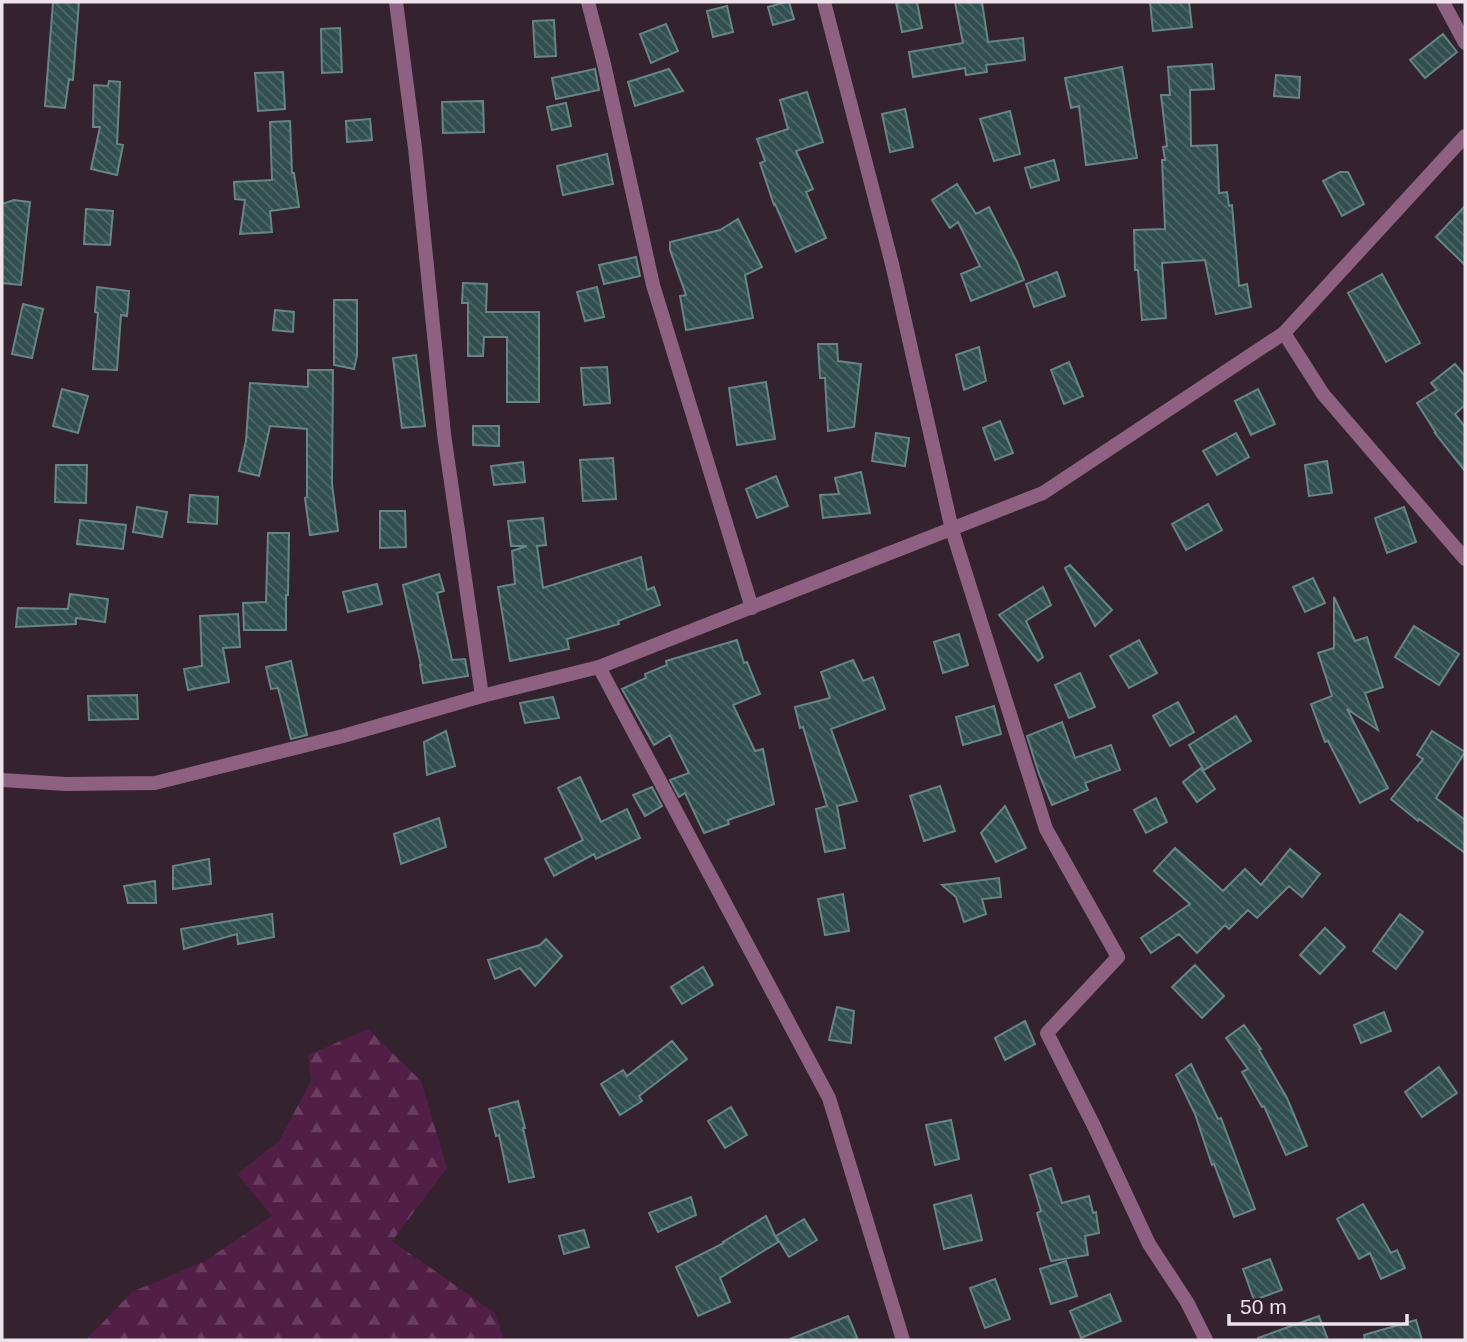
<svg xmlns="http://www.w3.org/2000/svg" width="1467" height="1342" font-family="Helvetica,sans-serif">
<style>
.forest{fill:url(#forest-firs)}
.building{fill:url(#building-back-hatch);stroke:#668585;stroke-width:2}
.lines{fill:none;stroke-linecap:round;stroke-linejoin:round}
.minor{stroke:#8e6182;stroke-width:14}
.tertiary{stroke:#8e6182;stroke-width:14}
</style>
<defs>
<pattern id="forest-firs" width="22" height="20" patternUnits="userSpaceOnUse" patternTransform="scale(1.75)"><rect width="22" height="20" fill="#511e46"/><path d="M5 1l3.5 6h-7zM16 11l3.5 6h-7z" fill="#6a3e61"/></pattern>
<pattern id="building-back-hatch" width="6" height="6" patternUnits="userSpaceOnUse" patternTransform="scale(1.75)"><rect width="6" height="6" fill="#324f4f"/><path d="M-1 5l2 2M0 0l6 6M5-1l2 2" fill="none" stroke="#506868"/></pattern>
</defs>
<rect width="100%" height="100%" fill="#34222f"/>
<!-- forest -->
<path class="forest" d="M368 1029 421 1081 447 1168 392 1241 495 1313 504 1340H86L132 1292 205 1261 272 1216 237 1174 279 1141 311 1081 308 1055Z"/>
<!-- building -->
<path class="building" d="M53 2H79L73 80 69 79 65 108 45 106Z
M786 2H789L794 19 773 25 768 7Z
M896 2H917L922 28 902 32Z
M955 2H982L988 42 1023 38 1025 60 986 65 987 72 966 75 965 68 913 77 909 52 963 43Z
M1150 2H1189L1192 27 1153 31Z
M727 6 733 32 713 37 707 11Z
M554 20 556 56 535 57 533 21Z
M666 24 678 51 651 63 640 34Z
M340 28 342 72 322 73 321 29Z
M1443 34 1457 52 1425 78 1410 60Z
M1212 64 1214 89 1190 90 1191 146 1217 145 1219 193 1227 192 1229 206 1232 205 1239 286 1247 284 1251 307 1216 314 1205 260 1162 263 1166 318 1142 320 1138 270H1135L1134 230 1165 229 1162 160H1165L1163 147 1167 146 1161 95H1170L1168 67Z
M1122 67 1137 158 1086 165 1079 106 1071 108 1065 78Z
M595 69 599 90 556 99 552 78Z
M669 69 683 91 635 106 628 82Z
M283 72 285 109 258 111 255 73Z
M1276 75 1300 77 1299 98 1274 96Z
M109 81 120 82 117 144 123 145 117 175 91 169 100 127H93L94 85 108 86Z
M807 92 823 142 796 151 813 189 806 192 826 238 796 252 775 204 774 205 760 163 765 161 757 139 788 129 780 100Z
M483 101 484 132 443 133 442 102Z
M566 103 571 126 552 130 547 107Z
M905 109 913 147 890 152 882 114Z
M1010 111 1020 154 994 161 980 119Z
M370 119 372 140 347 142 346 121Z
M290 121 292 173H294L299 207 270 211 272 232 240 234 245 200 235 199 234 182 272 180 270 122Z
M607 154 613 184 563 195 557 166Z
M1054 160 1059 180 1031 188 1025 168Z
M1340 172H1348L1364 204 1342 216 1323 181Z
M957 184 976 214 989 207 1017 262 1024 280 971 301 961 274 980 266 958 222 950 228 932 200Z
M14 200 30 202 21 285 2 283V204Z
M1465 206V265L1436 237Z
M86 209 113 211 110 245 84 244Z
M738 219 762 267 745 275 753 318 686 330 680 296 686 295 670 250V242L720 230Z
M636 257 640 276 604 284 599 265Z
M1057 272 1065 296 1034 307 1026 284Z
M1382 274 1420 343 1386 362 1348 293Z
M463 283 487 284 486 312H539V402H507V337H484L483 356H468V303H462Z
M97 287 129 291 127 316 121 315 117 370 93 369 98 313 95 312Z
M597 287 604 317 585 321 577 292Z
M334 300H357V355L354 369 334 365Z
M23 304 43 309 32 358 12 354Z
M275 310 294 312 293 332 273 330Z
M818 344H837L838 361 861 364 854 427 828 431 825 378H820Z
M979 347 986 381 964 390 956 355Z
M416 355 425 426 402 428 393 358Z
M1069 362 1083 396 1064 404 1051 370Z
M1455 364 1465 376V405L1455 414 1465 427V471L1435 433H1436L1417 403 1437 390 1431 383Z
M607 367 610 403 584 405 581 368Z
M308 370H333L332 484 338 531 310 535 305 498 307 497V429L270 426 259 476 239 471 246 441 250 383 308 387Z
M766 382 775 439 737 445 729 388Z
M62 389 88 396 78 433 53 426Z
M1258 389 1275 424 1251 435 1235 401Z
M1000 421 1013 453 995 460 983 428Z
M473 426H499V446L473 445Z
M876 433 909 438 905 466 872 461Z
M1236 433 1249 457 1217 475 1203 451Z
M613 458 616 499 583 501 580 460Z
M1327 461 1332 493 1309 496 1305 465Z
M523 462 525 482 494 485 491 466Z
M56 465H87L86 503 55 502Z
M861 472 870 513 823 518 820 495 839 494 835 478Z
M776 476 788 506 757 518 746 489Z
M190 495 218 497 217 524 188 522Z
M1208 504 1222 530 1186 550 1172 524Z
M137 507 167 512 162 537 133 532Z
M1404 507 1416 542 1387 553 1375 518Z
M380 511H405L406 547 380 548Z
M543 518 546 545 537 546 543 588 641 557 647 590 654 587 660 605 618 621 619 624 567 639 569 649 510 661 498 587 515 584 512 551 527 546H511L508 521Z
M80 520 126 525 123 549 77 544Z
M268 533H289L288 595H286V630H244L243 603 266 602Z
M1070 565 1112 610 1095 626 1065 568Z
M439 574 444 591 437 593 452 660 465 659 468 676 423 683 420 665H421L403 585Z
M1313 578 1325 603 1305 612 1293 587Z
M377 584 382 604 348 612 343 592Z
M1043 587 1051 605 1026 621 1043 657 1038 661 999 615Z
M70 594 108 599 105 622 76 618V624L16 627 18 608 68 609Z
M1334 597 1355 641 1367 637 1383 687 1365 693 1378 730 1347 709 1388 788 1360 803 1328 741 1325 742 1311 704 1332 696 1318 653 1334 648Z
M238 614 240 647 223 648 229 682 188 690 184 669 202 666 200 616Z
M1414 626 1459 654 1439 685 1395 657Z
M959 634 968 665 943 673 934 642Z
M737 640 744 663 747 662 760 694 733 705 755 751 763 749 774 804 728 820 729 824 704 833 685 793 679 797 670 780 689 773 670 735 654 745 622 689 646 678 645 674 667 665 666 661Z
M1139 640 1157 673 1129 688 1110 656Z
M853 660 863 681 873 677 885 709 831 729 857 801 837 806 845 848 825 852 816 809 827 806 803 727 800 728 795 707 830 698 821 672Z
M291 661 307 735 291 739 278 688 271 689 266 667Z
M1080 673 1095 707 1069 718 1055 685Z
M137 695 138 719 89 720 88 696Z
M553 697 559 718 525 723 520 703Z
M1178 702 1194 732 1170 746 1153 716Z
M994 706 1001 734 963 745 956 717Z
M1236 716 1251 741 1204 770 1189 745Z
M1062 722 1075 758 1111 745 1120 770 1085 783 1088 790 1052 805 1039 774 1027 736Z
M446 731 455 766 427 775 424 742Z
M1432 731 1465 752 1436 798 1465 820V853L1419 819 1418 821 1391 799 1423 759 1417 755Z
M1201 768 1215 789 1197 802 1183 782Z
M580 777 601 822 627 809 640 838 596 859 594 854 554 876 545 859 583 840 558 788Z
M940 786 955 831 924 841 910 796Z
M652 787 662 806 645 816 633 795Z
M1156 798 1167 822 1146 833 1134 810Z
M1005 806 1026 848 996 862 981 833Z
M439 818 446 847 401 864 394 834Z
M1175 848 1223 891 1245 869 1261 885 1290 849 1320 874 1302 897 1289 886 1257 918 1248 910 1229 929 1225 925 1197 953 1179 934 1151 953 1141 938 1190 904 1154 871Z
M209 859 211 884 173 889V866Z
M999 878 1001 897 982 899 986 914 964 922 956 897 942 885Z
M155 881 156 903H128L124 886Z
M843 894 849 931 825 935 818 899Z
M272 914 274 937 238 944 237 934 184 949 181 929Z
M1400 914 1423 932 1396 969 1373 951Z
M1325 928 1345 947 1320 974 1300 955Z
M546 939 562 956 535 986 520 968 495 979 488 960 540 945Z
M1195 965 1224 996 1202 1018 1172 987Z
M703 967 713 985 682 1004 671 987Z
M837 1007 854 1011 851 1043 829 1040Z
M1384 1012 1391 1031 1361 1043 1354 1025Z
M1025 1021 1035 1044 1005 1060 995 1038Z
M1244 1025 1261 1049 1259 1050 1287 1098 1307 1146 1286 1155 1264 1106 1262 1107 1242 1072 1248 1069 1226 1038Z
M672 1041 687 1059 639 1096 642 1101 620 1115 601 1084 623 1070 627 1076Z
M1191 1064 1218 1119 1221 1118 1255 1209 1234 1217 1214 1164 1212 1165 1195 1114 1176 1075Z
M1439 1067 1457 1093 1422 1117 1405 1092Z
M518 1101 525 1128H523L534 1177 509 1182 499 1135 496 1136 489 1109Z
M731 1107 747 1135 725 1148 708 1121Z
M951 1120 959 1159 935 1165 926 1125Z
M1051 1168 1062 1203 1089 1196 1093 1213 1096 1212 1099 1233 1085 1236 1088 1255 1051 1261 1037 1213 1041 1211 1030 1175Z
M971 1195 982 1240 944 1249 934 1205Z
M691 1197 696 1215 658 1232 649 1213Z
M1363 1204 1391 1253 1397 1250 1405 1268 1381 1279 1370 1253 1359 1259 1337 1219Z
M766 1216 778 1242 720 1278 730 1302 698 1316 676 1267 724 1243 723 1242Z
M804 1219 817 1240 789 1257 776 1236Z
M584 1230 589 1247 564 1254 559 1236Z
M1270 1259 1282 1290 1254 1300 1243 1269Z
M1066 1261 1077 1296 1051 1304 1040 1269Z
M995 1279 1010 1319 985 1328 970 1288Z
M1110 1294 1121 1321 1081 1338 1070 1311Z
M848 1316 858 1340H790V1339Z
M1319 1316 1328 1340H1258V1338Z
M1416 1320 1422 1340H1365L1364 1335Z"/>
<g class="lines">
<!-- minor -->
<path class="minor" d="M396 2 415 148 444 434 482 696
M588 2 604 64 653 285 752 608
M824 2 892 264 952 530 1046 829 1118 957 1047 1033 1094 1126 1149 1244 1187 1302 1206 1340
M1443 2 1465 43
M1284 333 1323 394 1465 559
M599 667 829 1098 903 1340"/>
<!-- tertiary -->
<path class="tertiary" d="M2 780 66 784 155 783 343 736 482 696 599 667 1043 493 1284 333 1465 136"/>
</g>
<!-- border -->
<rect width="1467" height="1342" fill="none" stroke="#eee2eb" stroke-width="7"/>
<!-- scale -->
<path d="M1229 1314v10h178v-10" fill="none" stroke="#eee2eb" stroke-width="3.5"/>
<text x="1240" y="1314" font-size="21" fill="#eee2eb" stroke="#34222f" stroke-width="5" paint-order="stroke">50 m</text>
</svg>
